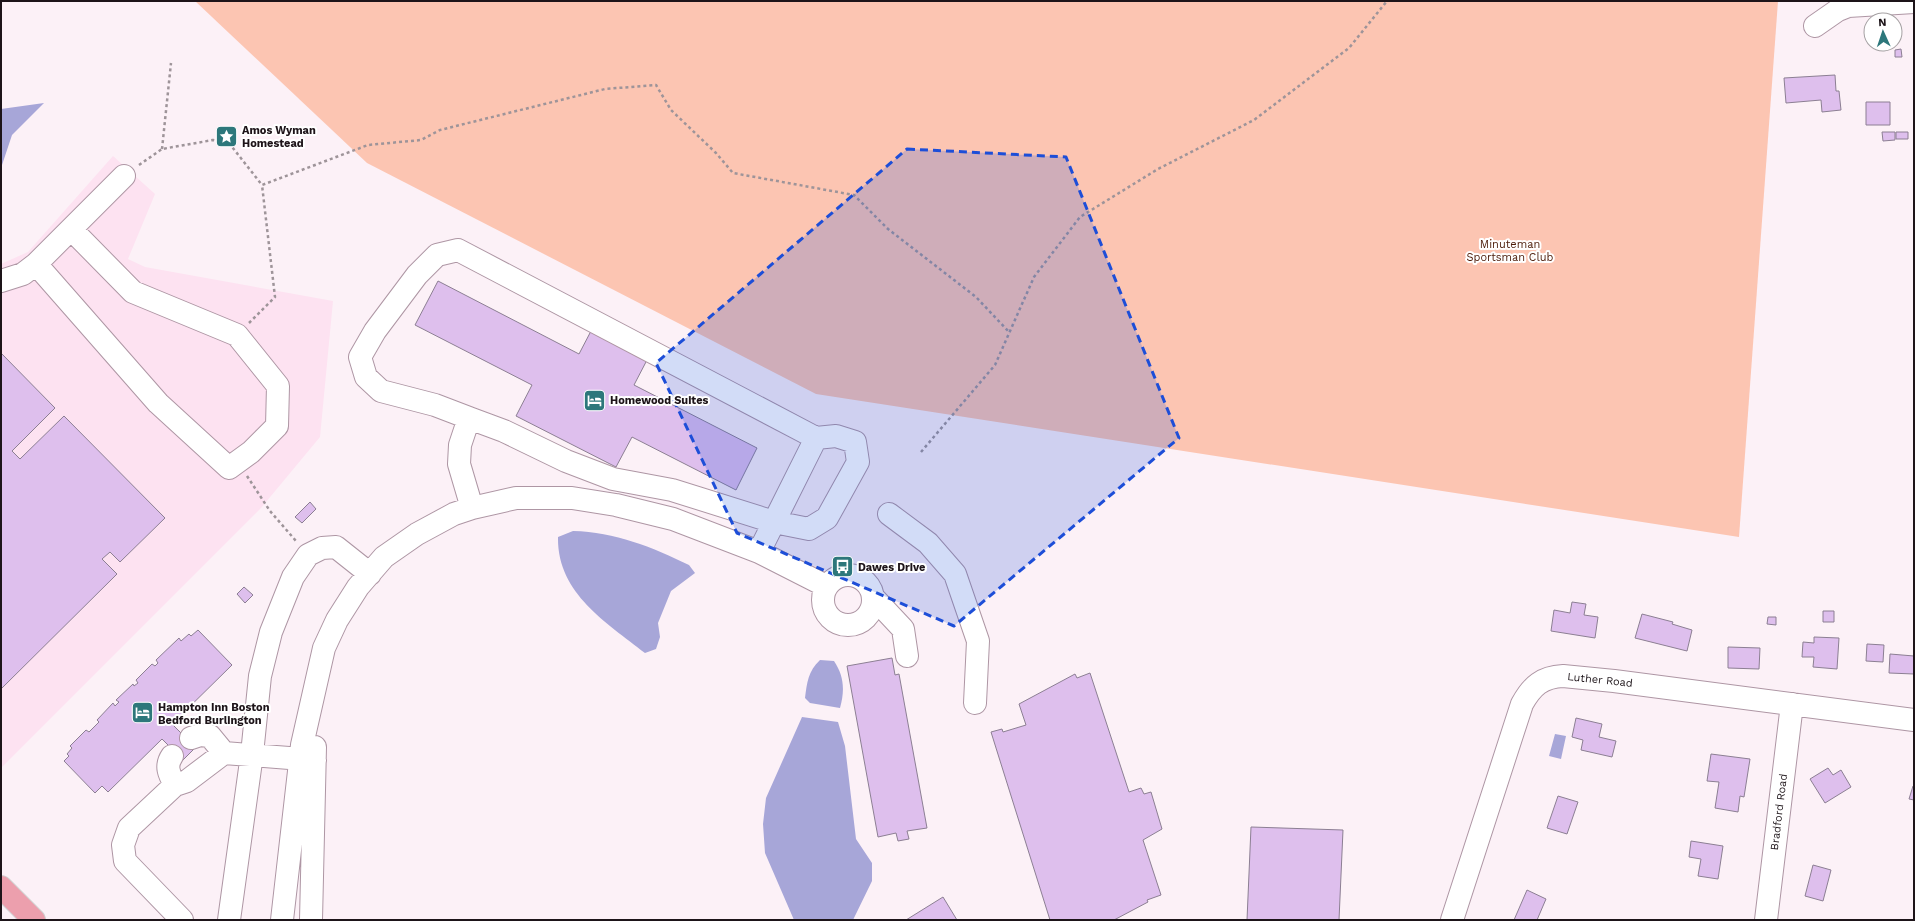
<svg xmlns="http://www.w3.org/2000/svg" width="1915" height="921" font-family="'Work Sans',sans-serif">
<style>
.built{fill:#fde2f1}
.green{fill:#fcc5b2}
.water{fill:#a7a6d8}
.building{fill:#debfed;stroke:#8c7f93}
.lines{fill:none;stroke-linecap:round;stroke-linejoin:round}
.minor-casing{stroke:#ae96a4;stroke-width:24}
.major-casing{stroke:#d2d0d1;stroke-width:24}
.path{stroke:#9e9499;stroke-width:2.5;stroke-dasharray:3 3;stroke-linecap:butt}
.minor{stroke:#fff;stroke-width:22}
.major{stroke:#ec9fad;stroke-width:22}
.marked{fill:#1d4ed8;fill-opacity:0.2;stroke:#1d4ed8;stroke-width:3;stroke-dasharray:8 5;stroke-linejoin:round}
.labels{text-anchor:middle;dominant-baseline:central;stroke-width:4;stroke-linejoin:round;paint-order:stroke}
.poi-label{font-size:11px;font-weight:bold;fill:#1d1419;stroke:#fff;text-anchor:start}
.park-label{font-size:11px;fill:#4c1b08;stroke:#fff}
.street-label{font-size:11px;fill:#1d1419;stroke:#fff}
</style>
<rect width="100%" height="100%" fill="#fcf1f7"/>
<!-- built -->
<path class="built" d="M113 156 155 194 128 259 145 267 333 301 320 437 261 508 1 768V264L28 252Z"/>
<!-- green -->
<path class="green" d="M195 1H1778L1739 537 816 394 367 163Z"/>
<!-- water -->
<path class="water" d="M44 103 12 135 1 168V109Z
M573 531C615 532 652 547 689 565L695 573 671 591 658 623 660 637 656 649 645 653C606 622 557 593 558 537Z
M820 660 834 661C844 676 845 690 840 708L810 703 805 698C807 683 808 671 820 660Z
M802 717 838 722 845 746 856 839 872 863V881L853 920H794L765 853 763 824 766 798Z
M1555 734 1566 736 1561 759 1549 756Z"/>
<!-- building -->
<path class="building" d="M1901 49 1902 57H1895V50Z
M1835 75 1836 91H1839L1841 110 1822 112 1821 100 1786 103 1784 78Z
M1866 102H1890V125H1866Z
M1882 132H1895V140L1883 141Z
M1896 132H1908V139H1896Z
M438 281 579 354 591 331 647 360 634 385 757 448 736 490 632 437 616 467 516 416 532 385 415 325Z
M1 353 55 408 12 451 20 459 64 416 165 518 120 562 110 552 102 559 117 574 1 689Z
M310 502 316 509 302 523 295 517Z
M244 587 253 595 245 603 237 594Z
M1572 602 1586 604 1584 615 1598 617 1595 638 1551 631 1554 610 1570 613Z
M1823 611H1834V622H1823Z
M1642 614 1673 622 1672 624 1692 630 1687 651 1635 638Z
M1768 617H1776V625L1767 624Z
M198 630 232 665 172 724 181 733 184 730 198 745 180 763 165 749 169 746 162 739 108 792 102 786 95 793 64 761 69 756 67 754 72 748 70 746 86 730 89 732 99 722 97 720 113 703 115 706 119 702 116 700 133 684 134 686 138 683 136 680 152 664 155 666 158 663 156 660 179 638 181 641 189 634 191 636Z
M1814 637 1839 638 1837 669 1813 667 1814 657H1802L1803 642 1814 643Z
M1867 644 1884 645 1883 662 1866 661Z
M1728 647 1760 648 1759 669 1728 668Z
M1890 654 1914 656V674L1889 673Z
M892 658 895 675 899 674 927 828 907 831 909 839 898 841 896 833 878 837 847 666Z
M1090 673 1129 792 1141 788 1144 794 1151 792 1162 829 1143 840 1161 895 1147 900 1148 902 1114 920H1050L991 732 1002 729 1003 732 1026 725 1019 704 1075 674 1077 678Z
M1576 718 1602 724 1599 737 1616 741 1612 757 1581 750 1583 740 1572 737Z
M1711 754 1750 759 1744 797 1740 796 1738 812 1715 808 1719 782 1707 781Z
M1828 768 1833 775 1841 770 1851 787 1825 803 1810 779Z
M1913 786H1914V800L1909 799Z
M1558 796 1578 802 1567 834 1547 828Z
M1251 827 1343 830 1339 920H1247Z
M1691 841 1723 846 1718 879 1698 876 1701 859 1689 857Z
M1813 865 1831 870 1823 901 1805 896Z
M1527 890 1546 899 1537 920H1514Z
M943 897 957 920H906Z"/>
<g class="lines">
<defs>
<path id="minor" d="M1815 26 1838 10 1848 6 1914 2
M36 264 158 403 229 468 251 452 277 426 278 386 237 335 133 292 71 229
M1 281 23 274 36 264 124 176
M469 418 435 405 381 391 366 377 360 357 375 331 417 275 437 255 458 250 816 438
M472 508 459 464 460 445 469 418 504 431 566 461 613 479 672 490 774 522 809 529 827 518 858 462 855 442 836 436 816 438 759 552
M889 514 928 543 955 574 978 641 975 703
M823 600a25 25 0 1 1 50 0a25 25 0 1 1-50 0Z
M873 597 903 629 907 656
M191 738 200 735 210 736 224 753
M172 756C165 766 169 774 175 785
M182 920 125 861 123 845 129 828 175 785 187 781 224 753 315 760
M229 920 252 754 260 676 271 632 293 577 308 555 322 548 336 547 370 574
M282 920 302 745 324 648 337 620 358 587 384 557 417 534 454 514 472 508 516 498H572L616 505 673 519 759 552 826 586
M311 920 315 747
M1452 920 1522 704C1532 686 1542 677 1563 676L1614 681 1914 720
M1766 920 1792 704"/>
<path id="major" d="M1 887 34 920"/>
</defs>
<!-- minor casing -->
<use href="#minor" class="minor-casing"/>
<!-- major casing -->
<use href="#major" class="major-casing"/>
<!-- path -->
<path class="path" d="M162 149 171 63
M139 165 162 149 213 140 229 143 262 185
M249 323 275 297 262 185 368 145 421 140 440 130 605 89 656 85 671 110 716 153 733 173 854 195 888 229 976 297 1010 333
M921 452 995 365 1034 277 1080 217 1158 169 1254 120 1349 48 1387 1
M247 476 270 511 296 541"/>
<!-- minor -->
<use href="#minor" class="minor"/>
<!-- major -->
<use href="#major" class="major"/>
</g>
<!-- marked area -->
<path class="marked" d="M907 149 1066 157 1179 438 954 626 737 533 656 363Z"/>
<!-- icons -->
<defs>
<symbol id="sight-square" viewBox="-11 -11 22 22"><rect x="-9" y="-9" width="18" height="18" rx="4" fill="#2d777b" stroke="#fff"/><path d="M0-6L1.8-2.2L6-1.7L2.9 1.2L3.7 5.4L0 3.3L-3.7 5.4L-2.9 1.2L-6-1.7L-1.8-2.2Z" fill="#fff"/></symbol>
<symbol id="hotel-square" viewBox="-11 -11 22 22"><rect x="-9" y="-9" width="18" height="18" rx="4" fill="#2d777b" stroke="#fff"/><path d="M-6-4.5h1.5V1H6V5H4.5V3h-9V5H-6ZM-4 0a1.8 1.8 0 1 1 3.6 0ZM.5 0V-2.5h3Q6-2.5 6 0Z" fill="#fff"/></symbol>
<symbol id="bus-square" viewBox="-11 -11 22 22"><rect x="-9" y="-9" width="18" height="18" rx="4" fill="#2d777b" stroke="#fff"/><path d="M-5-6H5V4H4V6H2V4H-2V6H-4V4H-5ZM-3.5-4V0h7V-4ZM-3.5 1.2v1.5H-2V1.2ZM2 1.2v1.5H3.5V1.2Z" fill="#fff"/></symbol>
</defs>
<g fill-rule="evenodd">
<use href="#sight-square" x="214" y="124" width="25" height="25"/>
<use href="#hotel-square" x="582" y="388" width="25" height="25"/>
<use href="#bus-square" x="830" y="554" width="25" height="25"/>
<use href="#hotel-square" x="130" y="700" width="25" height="25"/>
</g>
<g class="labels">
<!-- poi labels -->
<g class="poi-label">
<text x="242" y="130">Amos Wyman<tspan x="242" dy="13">Homestead</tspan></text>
<text x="610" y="400">Homewood Suites</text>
<text x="858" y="567">Dawes Drive</text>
<text x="158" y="707">Hampton Inn Boston<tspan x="158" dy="13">Bedford Burlington</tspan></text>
</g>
<!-- park labels -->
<g class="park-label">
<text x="1510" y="244">Minuteman<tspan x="1510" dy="13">Sportsman Club</tspan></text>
</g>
<!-- street labels -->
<g class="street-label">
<text transform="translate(1600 680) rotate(6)">Luther Road</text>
<text transform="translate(1779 812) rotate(-83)">Bradford Road</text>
</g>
</g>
<!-- border -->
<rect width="1915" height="921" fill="none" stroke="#1d1419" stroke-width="4"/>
<!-- north arrow -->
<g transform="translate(1883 32) rotate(357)"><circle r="19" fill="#ffffff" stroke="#a5a1a3"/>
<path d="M0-3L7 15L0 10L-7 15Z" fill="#2d777b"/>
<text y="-6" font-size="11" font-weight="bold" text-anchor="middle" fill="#1d1419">N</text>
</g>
</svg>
